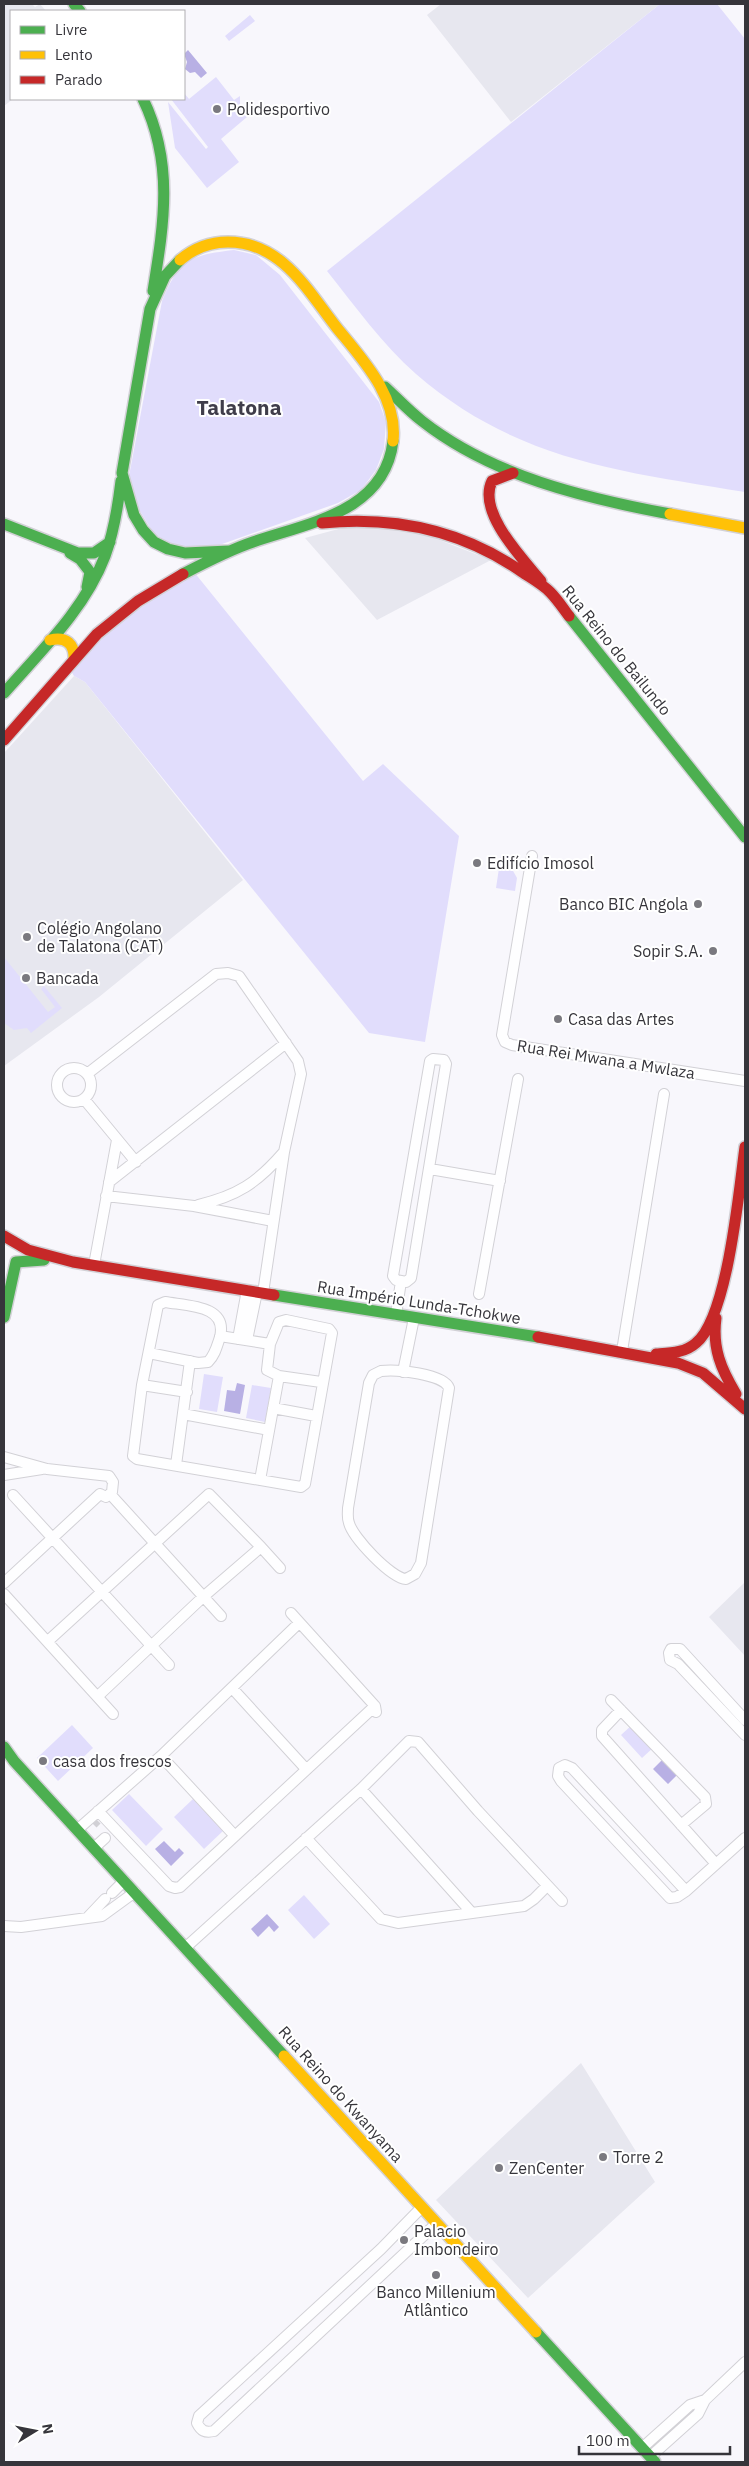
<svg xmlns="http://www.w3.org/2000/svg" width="749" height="2466" font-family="'IBM Plex Sans',sans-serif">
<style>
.built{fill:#e7e7ef}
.green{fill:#e1ddfc}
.water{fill:#b8b0e4}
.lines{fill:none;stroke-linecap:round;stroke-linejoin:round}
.street-tunnel{stroke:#d1d0d5;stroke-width:10;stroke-dasharray:10 5;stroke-linecap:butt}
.street-casing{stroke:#d2d1d6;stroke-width:12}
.fast-casing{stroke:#d2d1d6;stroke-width:14}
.slow-casing{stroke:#d2d1d6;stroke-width:14}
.jam-casing{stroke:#d2d1d6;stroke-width:14}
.street{stroke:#fefeff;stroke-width:10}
.fast{stroke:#4caf50;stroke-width:11}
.slow{stroke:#ffc107;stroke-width:11}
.jam{stroke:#c62828;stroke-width:11}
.poi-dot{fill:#7a797f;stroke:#fff;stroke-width:2}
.labels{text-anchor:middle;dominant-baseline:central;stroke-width:4;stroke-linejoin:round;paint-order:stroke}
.poi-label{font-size:16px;fill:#36353b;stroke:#fff;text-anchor:start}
.street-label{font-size:16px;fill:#36353b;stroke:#fff}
.district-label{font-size:21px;font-weight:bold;fill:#3f3d4a;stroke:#fff}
</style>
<rect width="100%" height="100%" fill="#f8f7fc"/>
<!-- built -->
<path class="built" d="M4 4H32L35 7 40 4 46 11H11L13 99 4 106Z
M441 4H660L511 122 427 15Z
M375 527 419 532 491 560 377 620 305 538 342 528Z
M74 676 85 682 243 880 99 997 4 1066V753Z
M745 1582V1656L709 1617Z
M581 2063 655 2182 528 2298 436 2200Z"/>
<!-- green -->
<path class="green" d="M660 4H717L745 39V492C620 471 517 461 416 374 382 344 355 306 327 271Z
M250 15 255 21 229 41 225 36Z
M216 77 234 100 240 96V109L247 117 221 139 239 162 207 188 175 148 168 102 206 149 208 147 171 99H184V93L189 99Z
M234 250 256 255 280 275 379 402 386 422 384 449 376 470 361 490 338 503 208 549 177 547 154 534 138 508 129 476 162 301C179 259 191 255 234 250Z
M194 572 363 781 383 764 459 836 425 1042 369 1033 85 682 74 676 71 671 116 624Z
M501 855 514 857 512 869 517 878 515 891 496 888Z
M4 957 48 1012 55 1007 41 989 44 986 62 1008 31 1033 27 1028 14 1030 4 1023Z
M204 1374 223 1377 217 1412 199 1409Z
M252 1385 271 1388 265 1422 246 1418Z
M633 1724 654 1747 642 1758 621 1735Z
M72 1725 93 1748 58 1781 37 1758Z
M129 1794 163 1829 146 1846 112 1810Z
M193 1799 223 1831 204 1849 174 1817Z
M304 1895 330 1924 314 1939 288 1910Z"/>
<!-- water -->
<path class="water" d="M188 50 207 73 201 78 195 72 190 73 185 69 187 62 184 54Z
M237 1383 245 1385 240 1414 224 1411 227 1390 235 1391Z
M662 1760 677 1775 668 1784 653 1769Z
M164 1841 175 1852 179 1848 184 1853 171 1866 155 1849Z
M267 1914 279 1927 274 1932 269 1926 258 1937 251 1929Z"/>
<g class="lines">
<!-- street-tunnel -->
<path class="street-tunnel" d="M93 1824 97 1820"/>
<defs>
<path id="street" d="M532 856 502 1035 505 1042 512 1045 745 1081
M433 1059 444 1060 446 1064 411 1278 406 1282 396 1280 393 1276 430 1061Z
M57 1085a17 17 0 1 1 34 0a17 17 0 1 1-34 0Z
M87 1074 216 974 228 973 239 976 298 1061 301 1074 284 1152 263 1293
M84 1099 136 1162
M430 1169 500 1181
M109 1182 286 1043
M106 1196 194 1206 273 1221
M198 1205C237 1196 257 1183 283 1153
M94 1265 117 1140
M479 1294 518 1079
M396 1315 401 1281
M220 1336 270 1344
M238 1339 247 1290
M247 1340 257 1292
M622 1351 664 1094
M149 1353 198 1363 208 1362C215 1355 217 1346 220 1337 228 1305 188 1306 165 1302L158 1305 142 1385 133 1456 137 1459 301 1487 305 1484 332 1333 329 1329 286 1320 279 1322 270 1344 267 1370 279 1376 321 1382
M381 1371C396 1369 444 1374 449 1388L421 1563 415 1574 406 1579C391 1578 353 1538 349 1523 347 1518 348 1513 348 1508L369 1383 373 1375Z
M403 1372 414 1318
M142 1385 187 1392
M273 1408 316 1416
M183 1414 269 1430
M4 1457 47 1469 109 1476 113 1482 112 1492 106 1497 100 1494
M176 1465 190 1361
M4 1475 42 1469
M260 1480 279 1376
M13 1495 169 1665
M111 1495 221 1616
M4 1583 100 1494
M4 1594 113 1714
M291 1613 375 1706 376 1712
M48 1641 209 1494 261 1547
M232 1688 306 1769
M98 1696 203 1597 261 1547 280 1568
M611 1700 705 1797 706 1804 681 1825
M621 1710 602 1730V1736L716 1864
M745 1720 680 1649H671L669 1653 670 1660 678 1664 745 1735
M161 1756 235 1836
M361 1789 472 1913
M98 1811 169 1886 175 1888 180 1887 375 1706
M77 1830 161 1756 299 1623
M306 1838 381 1919 398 1923 524 1906 534 1899 547 1886
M94 1848 105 1838
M686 1891 572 1768 565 1765 559 1768 558 1776 561 1781 670 1898 677 1897 686 1891 745 1838
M112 1893 124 1881
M88 1917 105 1899
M4 1926 21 1927 102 1916 135 1892
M185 1948 361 1789 409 1741 418 1742 478 1811 562 1901
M422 2207 381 2249 199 2416 197 2423C201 2431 205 2433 214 2431L437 2223
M642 2448 690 2405 705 2400
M650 2457 698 2414 705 2400 745 2362"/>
<path id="fast" d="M74 4 80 11
M143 99C174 163 164 223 153 291
M180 260 165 276 150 309 122 473 134 515 143 530 154 542 168 549 185 553 229 551
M385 387C397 398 409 411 422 421 492 476 584 498 670 514
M4 524 78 553H94L110 542
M70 553 80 559 90 572 87 587
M183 574C206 562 229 550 253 542 308 523 385 512 393 441
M569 616 745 837
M4 693C41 651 85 609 105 556 114 532 118 506 121 481
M274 1295 538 1337
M4 1317 16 1262 44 1260
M4 1747 14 1761 284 2056
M536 2332 655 2462"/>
<path id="slow" d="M180 260C194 248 210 242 228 242 282 242 308 291 337 328 363 360 398 397 393 441
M670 514 745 528
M50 640C66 636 75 644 74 660
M284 2056 536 2332"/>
<path id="jam" d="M513 473 492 481C477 512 522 558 541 581
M322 523C394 516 462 530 522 572 531 578 542 584 550 592 557 599 563 608 569 616
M4 740 97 634 138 601 183 574
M4 1236 28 1250 73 1262 274 1295
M716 1318C712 1348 721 1369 736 1394
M538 1337 678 1363 703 1373 745 1409
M656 1354C670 1353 685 1353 696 1343 728 1317 739 1189 745 1147"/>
</defs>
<!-- street casing -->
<use href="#street" class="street-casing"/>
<!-- fast casing -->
<use href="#fast" class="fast-casing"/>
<!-- slow casing -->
<use href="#slow" class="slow-casing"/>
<!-- jam casing -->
<use href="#jam" class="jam-casing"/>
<!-- street -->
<use href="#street" class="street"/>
<!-- fast -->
<use href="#fast" class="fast"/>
<!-- slow -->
<use href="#slow" class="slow"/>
<!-- jam -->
<use href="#jam" class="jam"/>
</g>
<!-- markers -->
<g class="poi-dot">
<circle cx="217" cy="109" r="5"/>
<circle cx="477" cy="863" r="5"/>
<circle cx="698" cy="904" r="5"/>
<circle cx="27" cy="937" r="5"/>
<circle cx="713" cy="951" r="5"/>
<circle cx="26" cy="978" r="5"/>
<circle cx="558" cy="1019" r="5"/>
<circle cx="43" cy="1761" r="5"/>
<circle cx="603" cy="2157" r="5"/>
<circle cx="499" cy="2168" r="5"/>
<circle cx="404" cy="2240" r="5"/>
<circle cx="436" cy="2275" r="5"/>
</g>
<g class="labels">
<!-- poi labels -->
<g class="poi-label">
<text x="227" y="109">Polidesportivo</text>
<text x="487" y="863">Edifício Imosol</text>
<text x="688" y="904" text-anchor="end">Banco BIC Angola</text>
<text x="37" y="928">Colégio Angolano<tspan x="37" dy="18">de Talatona (CAT)</tspan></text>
<text x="703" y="951" text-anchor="end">Sopir S.A.</text>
<text x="36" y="978">Bancada</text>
<text x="568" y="1019">Casa das Artes</text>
<text x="53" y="1761">casa dos frescos</text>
<text x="613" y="2157">Torre 2</text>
<text x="509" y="2168">ZenCenter</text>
<text x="414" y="2231">Palacio<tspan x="414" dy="18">Imbondeiro</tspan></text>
<text x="436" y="2292" text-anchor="middle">Banco Millenium<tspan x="436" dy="18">Atlântico</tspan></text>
</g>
<!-- street labels -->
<g class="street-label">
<text transform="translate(617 650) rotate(51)">Rua Reino do Bailundo</text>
<text transform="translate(606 1059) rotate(9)">Rua Rei Mwana a Mwlaza</text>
<text transform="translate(419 1302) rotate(9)">Rua Império Lunda-Tchokwe</text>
<text transform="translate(341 2094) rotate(48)">Rua Reino do Kwanyama</text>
</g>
<!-- district labels -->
<g class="district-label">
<text x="239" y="407">Talatona</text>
</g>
</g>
<!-- border -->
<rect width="749" height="2466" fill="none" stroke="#36353b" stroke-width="10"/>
<!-- legend -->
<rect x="10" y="10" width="175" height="90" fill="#ffffff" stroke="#afaeb1"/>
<rect x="20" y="26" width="25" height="8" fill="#4caf50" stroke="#afaeb1"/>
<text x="55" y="35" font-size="15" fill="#36353b">Livre</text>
<rect x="20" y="51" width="25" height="8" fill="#ffc107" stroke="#afaeb1"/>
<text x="55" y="60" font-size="15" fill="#36353b">Lento</text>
<rect x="20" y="76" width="25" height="8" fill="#c62828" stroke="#afaeb1"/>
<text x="55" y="85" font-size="15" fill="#36353b">Parado</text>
<!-- north arrow -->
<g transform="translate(35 2431) rotate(80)" stroke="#ffffff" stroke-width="4" paint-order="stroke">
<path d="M0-4L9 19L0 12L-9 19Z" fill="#36353b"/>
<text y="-8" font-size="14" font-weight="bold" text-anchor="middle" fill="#36353b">N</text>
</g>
<!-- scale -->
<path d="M579 2446v8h151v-8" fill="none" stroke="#36353b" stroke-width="2.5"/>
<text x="586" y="2446" font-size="15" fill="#36353b" stroke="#ffffff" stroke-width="4" paint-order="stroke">100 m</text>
</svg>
